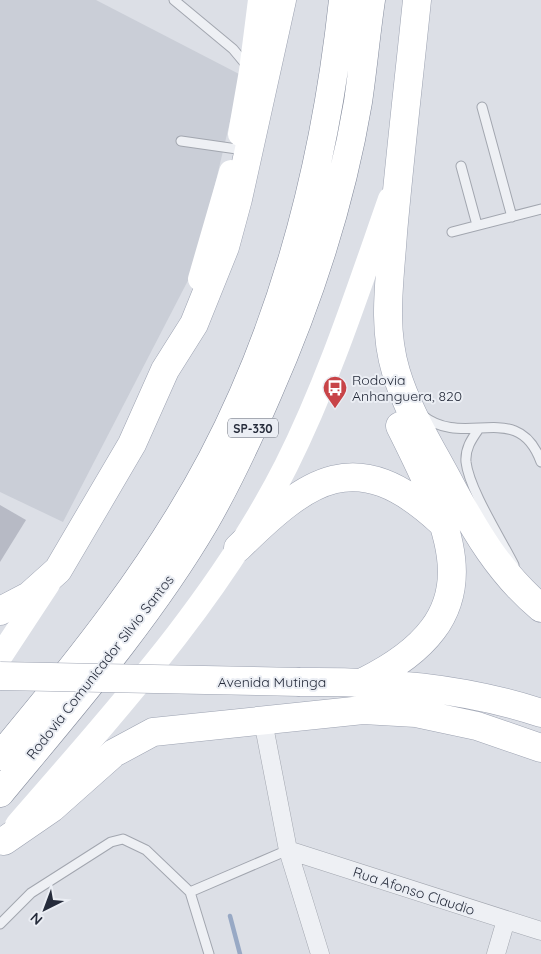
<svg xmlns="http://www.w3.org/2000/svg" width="541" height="954" font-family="Quicksand,sans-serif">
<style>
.built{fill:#caced7}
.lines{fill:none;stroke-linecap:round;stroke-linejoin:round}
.stream{stroke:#98a9c5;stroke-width:4.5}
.building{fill:#b7bac5}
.lane-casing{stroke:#a2a6af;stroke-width:11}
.street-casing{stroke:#a2a6af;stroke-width:19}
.primary-casing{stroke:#9ca2b1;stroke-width:29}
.highway-casing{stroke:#848b9c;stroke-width:29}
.lane{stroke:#eef0f4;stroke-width:9}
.street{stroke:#eef0f4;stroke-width:18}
.secondary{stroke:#fff;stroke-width:24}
.primary{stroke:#fff;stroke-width:28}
.highway{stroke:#fff;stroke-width:28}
.primary-bridge-casing{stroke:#9ca2b1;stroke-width:29;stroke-linecap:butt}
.primary-bridge{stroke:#fff;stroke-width:28}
.labels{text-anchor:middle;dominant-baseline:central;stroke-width:4;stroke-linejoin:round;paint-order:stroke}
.shield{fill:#ebeef4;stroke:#616672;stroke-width:1}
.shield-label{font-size:12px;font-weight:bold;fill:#262c3b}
.poi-label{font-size:14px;fill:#262c3b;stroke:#ebeef4;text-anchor:start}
.street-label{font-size:14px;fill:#262c3b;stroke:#ebeef4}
</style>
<rect width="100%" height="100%" fill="#dcdfe6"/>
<!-- built -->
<path class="built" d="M0 0H96L241 75 196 265 63 522 0 492Z"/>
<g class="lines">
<!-- stream -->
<path class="stream" d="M230 916 240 954"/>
</g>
<!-- building -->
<path class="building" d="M0 505 26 520 0 562Z"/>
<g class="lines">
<defs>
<path id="lane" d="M174 0 233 49 248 67
M482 107 512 217
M181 141 237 149
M461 166 477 225
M452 232 541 209
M422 415C464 450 518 398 541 462
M478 430C471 440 465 449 466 462 469 489 501 539 514 565
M190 892 288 850
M0 924 31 893 111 842 123 839 146 850 190 892 209 954"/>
<path id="street" d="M263 721 288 850 320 954
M288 850 541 931
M496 954 506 920"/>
<path id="primary" d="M417 0C409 78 400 155 393 233 390 280 382 326 396 372 408 412 431 448 450 484 475 531 500 574 541 608
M238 548C308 479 356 443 441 522
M0 611 29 596 58 570 132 444 165 370 194 324 225 247 238 199 282 0
M365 681C497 615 453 533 400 426
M300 682C382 681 462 687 541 713
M4 841 52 808 114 753 153 732 363 710 416 713 477 726 541 748"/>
<path id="highway" d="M0 756C78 663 155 567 212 459 286 318 326 158 343 0
M0 793C72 706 148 619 205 522 229 480 249 437 268 393 309 300 341 203 358 102 363 68 366 34 371 0"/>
</defs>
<!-- lane casing -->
<use href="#lane" class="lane-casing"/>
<!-- street casing -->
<use href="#street" class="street-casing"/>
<!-- primary casing -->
<use href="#primary" class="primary-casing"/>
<!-- highway casing -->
<use href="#highway" class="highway-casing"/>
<!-- lane -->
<use href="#lane" class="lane"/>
<!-- street -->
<use href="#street" class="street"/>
<!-- secondary -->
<path class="secondary" d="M240 134 251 71 260 0
M200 279 231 172
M0 657 48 584
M17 825C114 713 218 600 286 466 329 380 358 290 390 199"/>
<!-- primary -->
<use href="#primary" class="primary"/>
<!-- highway -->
<use href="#highway" class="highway"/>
<defs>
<path id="primary-bridge" d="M0 676 300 682"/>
</defs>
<!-- primary-bridge casing -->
<use href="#primary-bridge" class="primary-bridge-casing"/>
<!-- primary-bridge -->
<use href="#primary-bridge" class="primary-bridge"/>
</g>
<!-- icons -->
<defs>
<symbol id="bus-pin" viewBox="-11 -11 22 30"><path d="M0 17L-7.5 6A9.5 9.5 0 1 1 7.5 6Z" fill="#c84448" stroke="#ebeef4"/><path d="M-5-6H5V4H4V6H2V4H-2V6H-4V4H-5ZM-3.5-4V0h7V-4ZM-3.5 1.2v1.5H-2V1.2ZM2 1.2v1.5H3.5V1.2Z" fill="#fff"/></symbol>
</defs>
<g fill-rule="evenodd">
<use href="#bus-pin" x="321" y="374" width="28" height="38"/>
</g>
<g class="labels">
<!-- shield labels -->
<rect class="shield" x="228" y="418.5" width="50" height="19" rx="4"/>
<g class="shield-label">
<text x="253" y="428">SP-330</text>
</g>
<!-- poi labels -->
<g class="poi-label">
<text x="352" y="380">Rodovia<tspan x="352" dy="16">Anhanguera, 820</tspan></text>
</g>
<!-- street labels -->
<g class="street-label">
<text transform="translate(100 667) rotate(-52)">Rodovia Comunicador Silvio Santos</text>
<text x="272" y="682">Avenida Mutinga</text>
<text transform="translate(414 891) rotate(18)">Rua Afonso Claudio</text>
</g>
</g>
<!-- north arrow -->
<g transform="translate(45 909) rotate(222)" stroke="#ebeef4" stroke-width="4" paint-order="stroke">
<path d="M0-4L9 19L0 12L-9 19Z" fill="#262c3b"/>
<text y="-8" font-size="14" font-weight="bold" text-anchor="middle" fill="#262c3b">N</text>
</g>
</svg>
